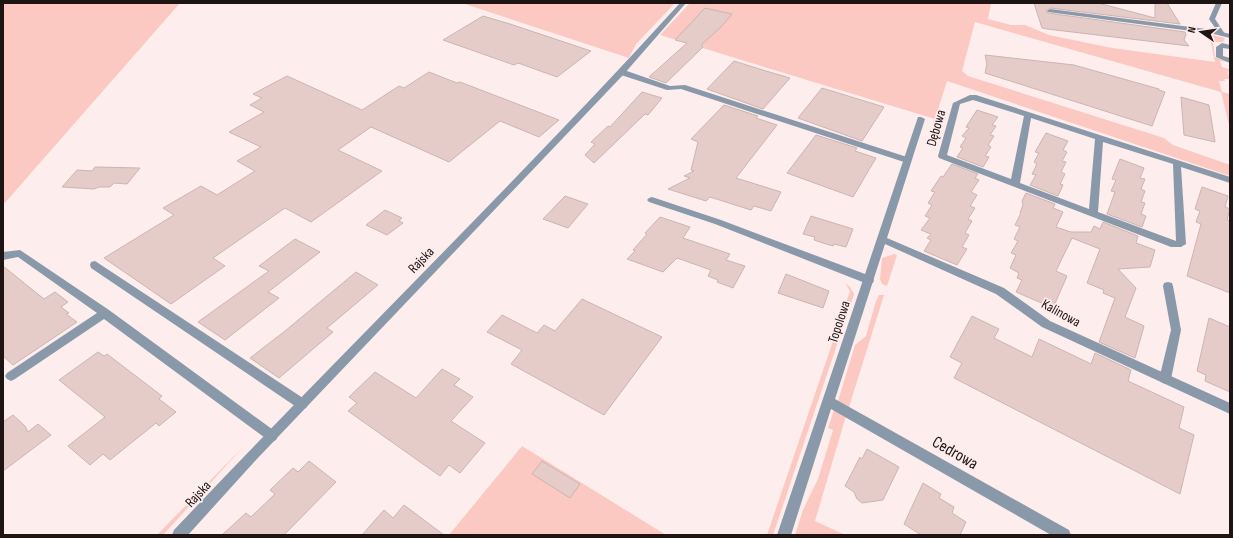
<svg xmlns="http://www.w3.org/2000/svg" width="1233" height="538" font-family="'Sofia Sans Condensed',sans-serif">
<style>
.green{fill:#fcc8c2}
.building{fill:#e5ccc9;stroke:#ccb4b1}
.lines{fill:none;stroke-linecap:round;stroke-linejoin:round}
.lane{fill:#8999a9;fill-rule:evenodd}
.street{fill:#8999a9;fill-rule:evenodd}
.labels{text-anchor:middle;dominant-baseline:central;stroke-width:3.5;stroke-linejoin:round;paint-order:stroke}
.street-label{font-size:14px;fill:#1d1413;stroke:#fdedec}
.near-street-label{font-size:17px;fill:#1d1413;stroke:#fdedec}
</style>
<rect width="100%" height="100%" fill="#fdedec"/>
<!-- green -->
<path class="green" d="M3 3H180L3 205Z
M462 3H675L636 44 629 58Z
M690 3H991L988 19 1011 25H1025L1049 35 1112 48 1215 62 1209 34 1225 38 1223 42H1214L1213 44 1215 57 1229 62 1220 61 1222 67 1229 69 1228 73 1230 79H1224L1225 81H1219L1222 92 1230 94V129L1221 92 975 22 962 71 968 76 1164 138 1173 145 1230 165V176L947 81 935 119 660 35Z
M894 254 897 255 887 286 882 284 880 279 882 258Z
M845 283 850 287 854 294 773 535H767L850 291Z
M879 295H884L849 407 838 401 855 345 866 336 876 301Z
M834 410 846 416 815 521 845 535H795L803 510 818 479 833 430 828 428Z
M244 446 163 535H157Z
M522 446 666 535H449Z"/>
<!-- building -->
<path class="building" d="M1034 3H1098L1155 18V3H1167L1180 24 1050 8 1046 11 1048 13 1185 32 1186 35 1184 40 1189 46 1047 29 1042 28Z
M705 8 732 14 721 27 701 45 703 47 666 83 649 77 687 43 675 40Z
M483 16 510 24 591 51 557 77 518 63 514 65 443 40Z
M985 55 1074 65 1159 89V90L1165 92 1152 126 985 73 987 64Z
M734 61 766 71 790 78 763 109 707 89Z
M429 72 457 83 460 82 559 120 539 137 500 121 449 162 371 127 338 150 382 171 311 222 285 208 213 258 225 266 171 304 104 258 174 215 163 208 201 186 217 195 255 171 237 161 261 147 229 132 264 112 250 105 262 98 253 94 287 76 362 110 399 86 404 88Z
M822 88 884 107 862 141 798 118Z
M642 92 662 98 648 115 645 114 594 163 585 155 595 144 591 142 608 126 610 127Z
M1181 97 1209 105 1215 142 1184 135Z
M724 105 758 116 756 118 777 125 736 178 781 192 771 211 754 206 751 210 710 197 706 201 668 189 690 178 684 176 694 171 691 170 698 142 691 139Z
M977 110 998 117 992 125 996 126 990 135 994 136 988 145 991 147 985 156 989 157 983 167 957 157 963 148 960 147 966 138 962 136 969 128 966 127Z
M1046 133 1068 141 1063 150 1067 152 1062 161 1066 162 1061 172 1065 174 1060 184 1063 185 1058 196 1030 185 1036 175 1032 174 1037 164 1034 162 1039 153 1035 152Z
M816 135 857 148 855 151 876 158 853 197 787 173Z
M1120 159 1144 168 1140 178 1145 179 1141 189 1145 191 1141 202 1145 203 1141 214 1146 216 1142 227 1107 214 1115 192 1111 191 1116 180 1112 179Z
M952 164 978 174 975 178 979 180 971 192 977 195 970 206 975 208 968 219 972 221 965 233 969 235 962 247 967 249 957 265 924 251 931 240 927 238 931 234 921 230 930 218 925 216 932 205 928 203 935 192 931 191 941 176 943 177Z
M95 167 140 168 127 184 114 183 110 187H99L94 189 62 187 77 170 92 171Z
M1202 187 1228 196 1225 207 1230 209 1227 220 1230 221V293L1187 276 1201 224 1196 222 1200 211 1195 209Z
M1026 193 1055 204 1053 208 1063 212 1056 227 1071 232H1091L1094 226 1100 229 1103 222 1138 236 1136 243 1155 250 1150 267 1118 269 1136 288 1125 317 1144 326 1135 358 1099 342 1115 298 1103 293 1104 290 1087 283 1100 249 1072 238 1056 271 1067 276 1053 308 1016 292 1022 280 1017 278 1019 273 1010 268 1016 255 1011 253 1018 241 1014 239 1020 227 1015 225 1021 213H1020L1023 205 1022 201Z
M565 196 588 204 568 228 543 219Z
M385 210 402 218 399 221 403 223 387 235 366 225Z
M811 216 853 229 846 247 834 244 833 246 823 243 814 240 815 237 803 234Z
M660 217 690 227 683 238 730 254 726 260 745 266 733 288 717 282 718 280 708 276 711 270 677 258 663 272 627 259 635 251 633 250 647 234 645 233Z
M295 239 320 252 268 292 279 298 225 340 198 322 269 271 259 266Z
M3 266 44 299 55 292 68 302 61 307 69 313 66 314 77 322 13 365 3 356Z
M356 272 378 285 327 328 333 332 279 378 250 358 285 331Z
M786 274 829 291 823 308 778 293Z
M582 299 662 337 604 415 511 364 522 350 487 332 502 315 537 333 544 325 555 331Z
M972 316 999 329 994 338 1032 357 1039 339 1091 364 1095 353 1131 370 1128 381 1184 407 1179 428 1194 435 1180 494 954 378 962 363 950 357Z
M1209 318 1230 327V392L1205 381 1206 375 1197 371Z
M98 352 104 356 107 354 162 396 159 399 176 412 159 426 156 423 110 460 103 454 90 465 68 446 105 417 59 380Z
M442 369 460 379 454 385 473 397 451 421 485 443 460 473 449 465 440 476 348 411 357 403 349 397 375 372 416 398Z
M13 415 25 426 28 432 38 424 51 435 3 471V422Z
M867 449 899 467 883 500 862 503 857 499 854 492 845 486 860 457 862 459Z
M309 461 336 482 284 535H222L246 513 251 517 275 494 270 490 293 468 298 472Z
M542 461 580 484 570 498 532 474Z
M923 483 941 494 939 498 954 507 952 513 966 522 960 535H921L904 524Z
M404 505 444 535H362L384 510 393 518Z"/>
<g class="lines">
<!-- lane -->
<path class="lane" d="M1216 3H1222L1215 19 1225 34 1222 36 1220 35 1209 19Z
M1222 43 1230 45V49L1223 48V56L1230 58V63L1216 57V47Z
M618 70H624L670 86 685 85 910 158 911 160 907 163 904 162 681 89 667 90 618 74Z
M652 197 721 220 873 277 874 280 873 283H865L715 224 649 202 647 200 649 198Z
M20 250 109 310 276 432 278 436 276 440 272 442 268 440 104 319 15 379 11 381 7 379 5 376 7 373 97 313 18 257 3 260V252Z
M95 261 306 400 308 404 306 408 302 409 298 408 91 268 90 265 91 262Z
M1168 282 1172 283 1173 286 1181 330 1171 379 1169 382 1165 384 1161 382 1159 379 1171 330 1163 286 1164 283Z"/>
<!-- street -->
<path class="street" d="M680 3H686L624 74 255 461 188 535H172L174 530C341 353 516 183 680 3Z
M1050 9 1214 30 1230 34V38L1214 34 1048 12 1047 11Z
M970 95H976L1230 177V183L1181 167 1186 244 1181 247H1171L939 158 938 156 953 103ZM973 100 1024 116 1011 179 947 155 960 104ZM1031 118 1095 139 1089 209 1020 183ZM1103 142 1173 164 1176 241 1098 212Z
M918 117H921L925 119 887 238 1004 288 1050 321 1230 403V414L1042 327 996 294 885 244 835 399 1069 530 1071 535H1051L831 409 791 535H777Z"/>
</g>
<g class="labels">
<!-- street labels -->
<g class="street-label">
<text transform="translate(936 128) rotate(-74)">Dębowa</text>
<text transform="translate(421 260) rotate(-46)">Rajska</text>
<text transform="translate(1061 313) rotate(29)">Kalinowa</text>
<text transform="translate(839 322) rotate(-72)">Topolowa</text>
<text transform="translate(198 494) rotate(-47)">Rajska</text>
</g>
<!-- near-street labels -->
<g class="near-street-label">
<text transform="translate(955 453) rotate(30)">Cedrowa</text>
</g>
</g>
<!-- border -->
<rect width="1233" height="538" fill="none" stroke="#1d1413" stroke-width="8"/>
<!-- north arrow -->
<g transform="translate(1201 32) rotate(283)" stroke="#fdedec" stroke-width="3" paint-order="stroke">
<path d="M0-3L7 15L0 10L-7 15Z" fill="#1d1413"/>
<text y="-6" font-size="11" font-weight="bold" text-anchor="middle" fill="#1d1413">N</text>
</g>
</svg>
